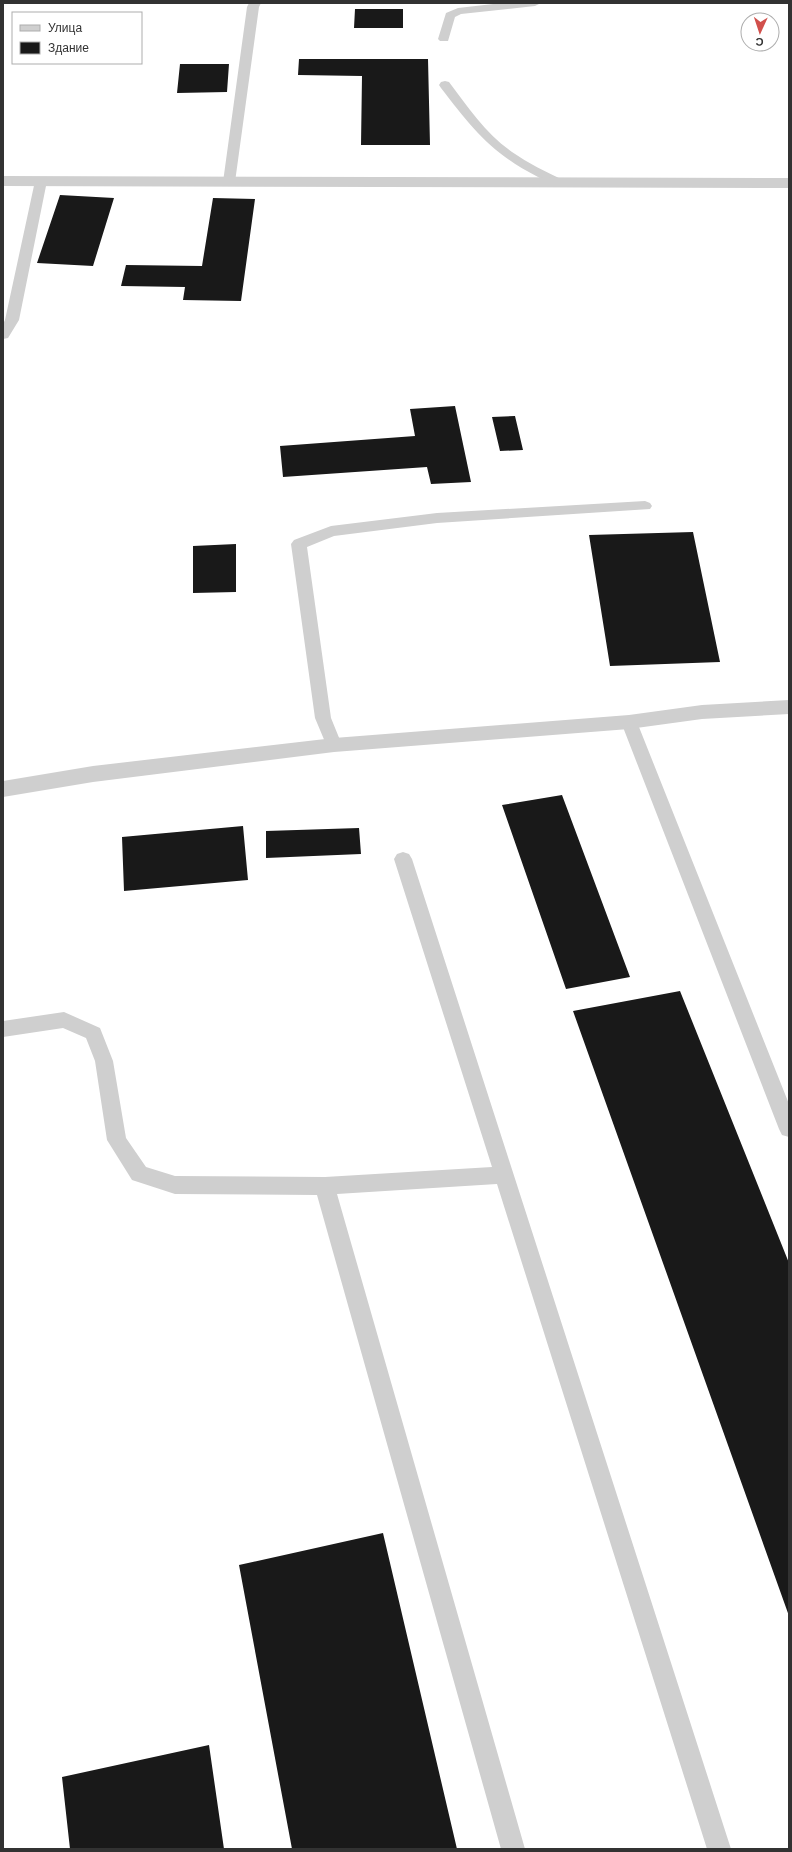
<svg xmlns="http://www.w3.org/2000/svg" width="792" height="1852" font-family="'Work Sans',sans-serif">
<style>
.building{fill:#191919}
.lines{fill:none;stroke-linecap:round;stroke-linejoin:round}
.lane{fill:#cfcfcf;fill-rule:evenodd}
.street{fill:#cfcfcf;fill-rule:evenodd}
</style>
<rect width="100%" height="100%" fill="#fff"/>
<!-- building -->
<path class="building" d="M355 9H403V28H354Z
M299 59H428L430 145H361L362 76 298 75Z
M180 64H229L227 92 177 93Z
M60 195 114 198 93 266 37 263Z
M213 198 255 199 241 301 183 300 185 287 121 286 126 265 202 266Z
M455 406 471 482 431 484 427 467 283 477 280 446 415 436 410 409Z
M515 416 523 450 500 451 492 417Z
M693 532 720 662 610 666 589 535Z
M236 544V592L193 593V546Z
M562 795 630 977 566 989 502 805Z
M243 826 248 880 124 891 122 837Z
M359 828 361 854 266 858V831Z
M680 991 789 1263V1616L573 1011Z
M383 1533 457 1849H292L239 1565Z
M209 1745 224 1849H70L62 1777Z"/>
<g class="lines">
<!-- lane -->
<path class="lane" d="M249 3H261L259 7 235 182 233 185H225L223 182 247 7Z
M502 3H541L535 6 461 14 455 17 448 41H440L438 39 446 13 458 8Z
M445 81 449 82C468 107 486 134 512 152 528 163 546 172 563 180L565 183 563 186C554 188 546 181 538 177 492 154 471 127 441 88L439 85 441 82Z
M41 177 45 178 47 181 19 320 8 338 3 339V324L5 320 35 181 37 178Z
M645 501 650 503 652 506 650 509 437 523 334 536 307 547 331 718 342 745 340 749 334 751 328 749 315 718 291 544 294 540 331 526 437 513Z
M629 716 635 718 637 722 789 1104V1137L782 1135 779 1129 621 722 623 718Z
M403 852 409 854 412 859 731 1849H707L497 1184 337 1194 525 1849H501L317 1195 175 1194 132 1180 107 1140 95 1061 86 1038 63 1028 3 1037V1021L64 1012 100 1028 113 1061 126 1138 146 1167 175 1176 325 1177 492 1167 394 859 397 854Z"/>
<!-- street -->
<path class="street" d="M3 176 789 178V188L3 186Z
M789 700V714L702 719 629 729 334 752 93 782 3 797V781L93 766 334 738 629 715 702 705Z"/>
</g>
<!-- border -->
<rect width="792" height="1852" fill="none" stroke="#323232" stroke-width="8"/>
<!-- legend -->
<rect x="12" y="12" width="130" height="52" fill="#ffffff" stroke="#adadad"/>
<rect x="20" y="25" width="20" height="6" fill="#cfcfcf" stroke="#adadad"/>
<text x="48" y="32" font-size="12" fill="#323232">Улица</text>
<rect x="20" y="42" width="20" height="12" fill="#191919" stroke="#adadad"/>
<text x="48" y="52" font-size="12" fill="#323232">Здание</text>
<!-- north arrow -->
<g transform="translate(760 32) rotate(183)"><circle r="19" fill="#ffffff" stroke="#adadad"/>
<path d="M0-3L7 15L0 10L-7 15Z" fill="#d1504c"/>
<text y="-6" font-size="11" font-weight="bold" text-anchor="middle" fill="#323232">С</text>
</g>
</svg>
